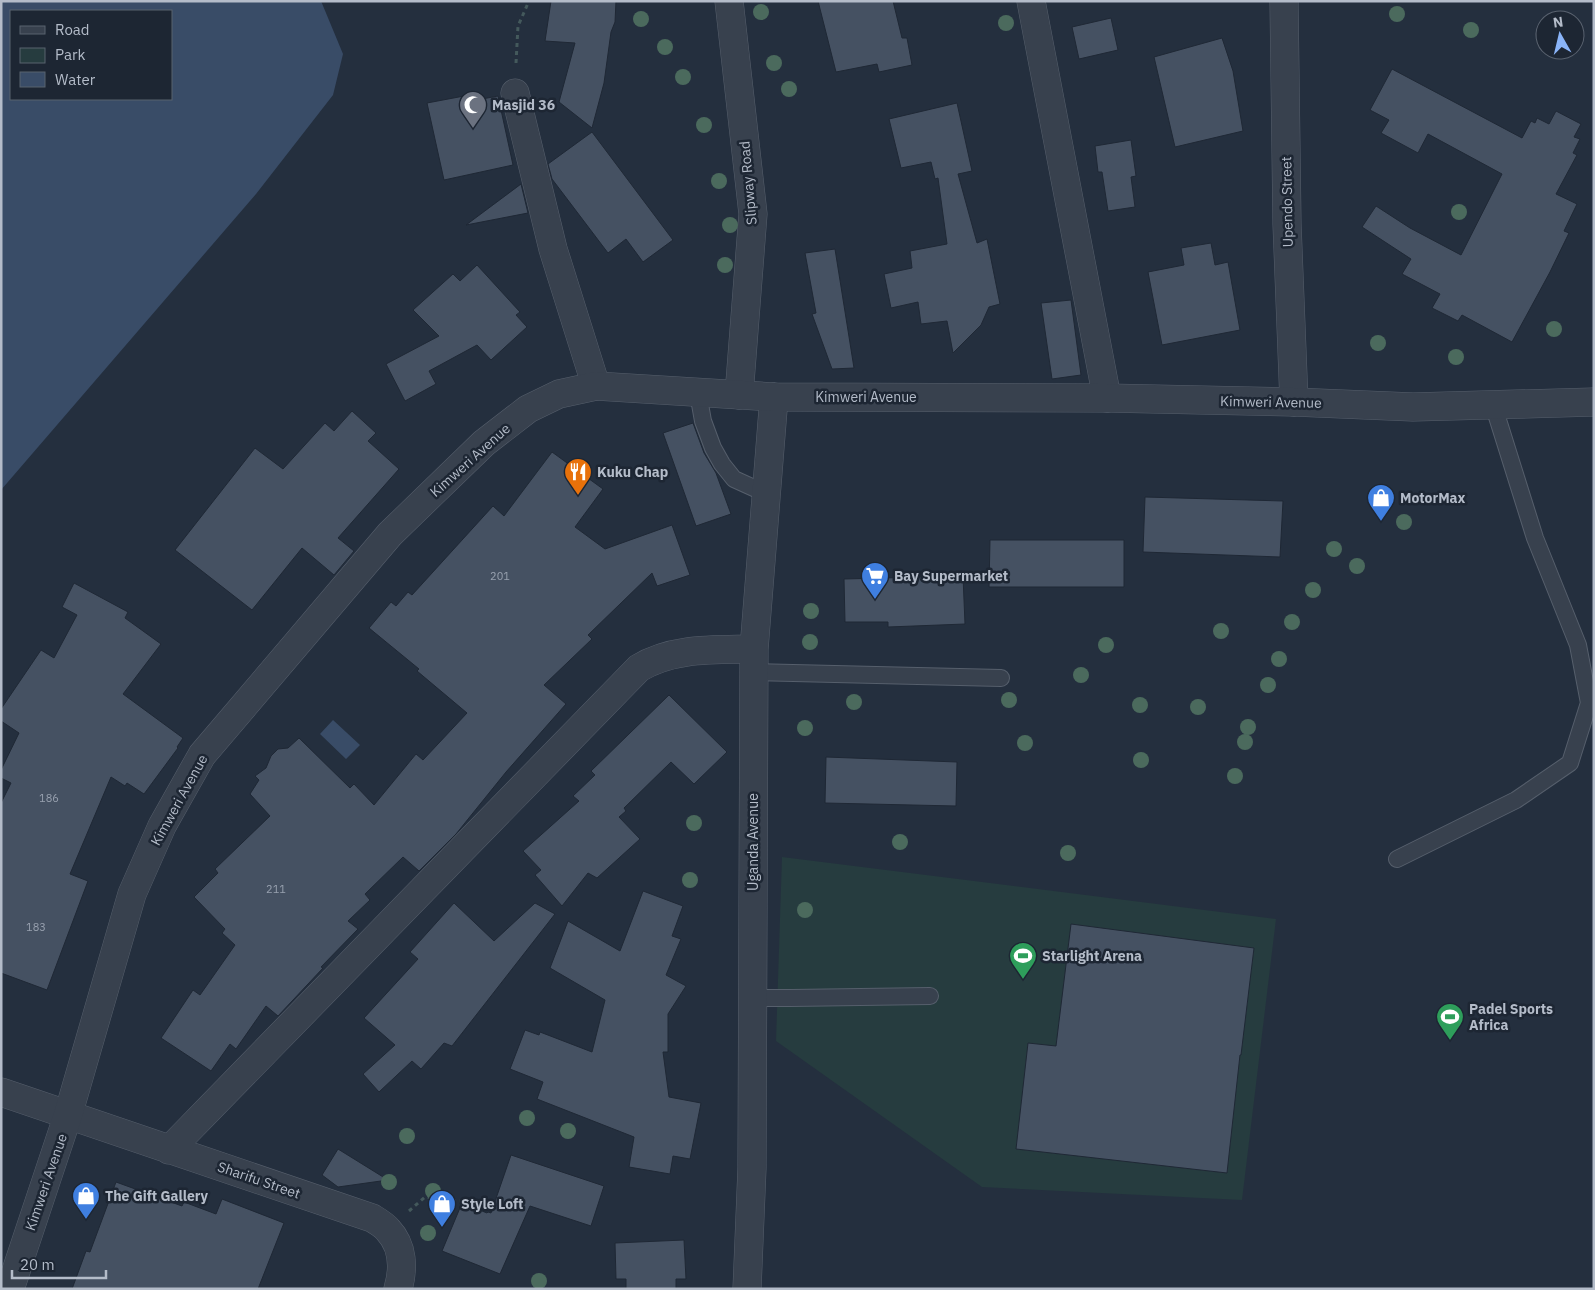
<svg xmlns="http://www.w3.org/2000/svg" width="1595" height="1290" font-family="'IBM Plex Sans',sans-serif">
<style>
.green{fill:#263c3f}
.water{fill:#394c67;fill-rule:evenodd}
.building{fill:#455162;stroke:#1f2835}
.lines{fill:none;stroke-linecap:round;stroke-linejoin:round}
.service-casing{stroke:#565f6c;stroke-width:18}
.minor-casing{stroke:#565f6c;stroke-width:29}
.tertiary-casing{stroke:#565f6c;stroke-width:29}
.path{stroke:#44595c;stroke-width:3;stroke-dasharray:4 4;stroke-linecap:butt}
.service{stroke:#38414e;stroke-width:16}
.minor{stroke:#38414e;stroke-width:28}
.tertiary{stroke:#38414e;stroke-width:28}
.tree{fill:#4b6a5d}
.labels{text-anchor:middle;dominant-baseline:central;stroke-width:5;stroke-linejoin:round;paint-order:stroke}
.number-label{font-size:11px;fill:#98a1af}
.poi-label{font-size:14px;font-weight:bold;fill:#b4bcc9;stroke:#1d2633;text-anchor:start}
.street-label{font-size:14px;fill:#b4bcc9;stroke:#1d2633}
</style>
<rect width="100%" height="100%" fill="#242f3e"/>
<!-- green -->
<path class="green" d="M782 857 1276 919 1242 1200 982 1187 776 1041Z"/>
<!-- water -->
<path class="water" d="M1 1H321L343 54 333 95 256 194 1 490ZM11 11H171V99H11Z
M333 720 360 745 346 759 320 734Z"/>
<!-- building -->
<path class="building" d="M551 1H616L615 22 611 32 604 83 592 128 559 102 575 43 545 41Z
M818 1H893L902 38H907L912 65 879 72 877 64 836 72Z
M1111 18 1118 50 1079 59 1072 27Z
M1222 38 1233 71 1243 131 1175 147 1154 57Z
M1392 69 1522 138 1531 121 1535 123 1537 118 1549 124 1556 111 1581 124 1574 137 1580 139 1573 153 1577 155 1556 194 1577 204 1564 231 1569 233 1550 272 1512 342 1462 315 1458 321 1432 308 1440 294 1402 274 1411 259 1362 227 1376 206 1410 228 1461 255 1502 174 1428 134 1418 153 1381 133 1389 120 1370 110Z
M464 96 466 102 498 96 513 165 444 180 427 103Z
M957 103 972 171 958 174 977 243 987 239 1000 304 989 307 981 325 953 353 947 321 921 324 918 302 891 308 884 274 912 268 910 251 947 244 938 178 935 179 931 162 901 168 889 119Z
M592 132 673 240 643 262 626 239 608 253 552 179 548 164Z
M1131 140 1136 176 1131 177 1135 207 1108 211 1102 172H1098L1095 146Z
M521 184 528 213 466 225Z
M1211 243 1215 265 1228 262 1240 330 1162 345 1148 272 1184 265 1181 248Z
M835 249 854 368 832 369 812 314 816 313 805 253Z
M477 265 520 312 516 315 527 327 491 360 477 345 429 371 436 384 405 401 386 364 439 336 413 310 453 274 460 281Z
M1071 300 1081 375 1052 379 1041 303Z
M352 411 376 433 368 441 399 469 338 538 354 551 334 575 302 548 252 610 175 550 255 448 283 469 325 423 334 431Z
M693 423 704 453 716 473 731 514 696 526 663 433Z
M552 452 603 489 575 527 605 549 672 525 690 575 657 586 652 573 588 635 592 639 544 685 566 704 506 772 456 834 419 871 403 857 365 894 370 900 348 921 358 929 321 967 323 968 278 1016 266 1006 236 1049 230 1044 211 1071 161 1038 193 990 200 995 235 945 222 933 225 929 194 897 218 873 215 869 270 816 250 794 259 780 255 776 266 768 271 756 278 749 288 748 299 738 350 788 354 784 374 805 416 754 423 760 467 713 417 671 419 669 369 628 391 602 396 606 408 592 412 595 493 506 504 516Z
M1145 497 1283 501 1280 557 1143 552Z
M990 540H1124V587H989Z
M963 576 965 624 888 627V622H845L844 579Z
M74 583 128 612 125 618 161 644 123 694 183 738 177 747 178 748 144 794 127 783 125 786 111 777 70 874 88 881 47 990 1 973V803L11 783 1 778V770L19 733 1 721V709L41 650 54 658 77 615 62 607Z
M669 695 727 752 694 784 671 762 624 808 626 811 619 817 640 839 597 878 588 873 562 906 535 875 541 870 523 851 579 801 573 796 595 775 591 771Z
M826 757 957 762 956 806 825 803Z
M643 891 683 906 672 936 681 939 666 975 686 986 668 1014V1052H663L669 1097 701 1103 690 1159 673 1156 670 1174 629 1167 634 1137 537 1099 543 1082 510 1069 525 1030 539 1035 540 1032 592 1052 605 1000 550 968 568 921 620 951Z
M454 903 494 941 535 903 555 914 452 1046 444 1043 421 1069 412 1061 379 1092 363 1074 395 1045 364 1018 418 959 410 952Z
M1071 924 1254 948 1241 1055H1240L1227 1173 1016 1149 1028 1043 1056 1046Z
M338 1149 388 1180 338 1187 322 1175Z
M511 1155 604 1186 591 1226 530 1206 500 1274 442 1251 462 1203 487 1213 488 1212 491 1213Z
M116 1182 182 1206 184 1202 216 1214 222 1199 284 1223 258 1289H72L86 1251 90 1252Z
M684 1240 686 1279H676V1289H626V1279H616L615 1243Z"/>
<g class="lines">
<defs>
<path id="service" d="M698 393 703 421 713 448 722 464 734 479 767 494
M754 672 1001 678
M1397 859 1516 800 1570 763 1589 703 1578 645 1535 538 1493 404
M752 998H791L930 996"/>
<path id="minor" d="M729 1 753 214 739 395
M1031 1 1107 398
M1284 1 1287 224 1294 402
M515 93 553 249 596 386
M1 1092 372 1218C377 1221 384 1225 388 1230 403 1246 404 1268 398 1289
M169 1150 639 668C673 647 716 650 754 649
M747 1289 752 1168 754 649 774 397"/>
<path id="tertiary" d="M10 1289 68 1115 132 894 162 826 202 755 390 534 484 443 528 409 559 394 596 386 774 397 1107 398 1294 402 1413 407 1594 402"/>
</defs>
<!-- service casing -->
<use href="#service" class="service-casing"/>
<!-- minor casing -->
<use href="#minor" class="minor-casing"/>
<!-- tertiary casing -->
<use href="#tertiary" class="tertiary-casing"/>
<!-- path -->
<path class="path" d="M516 63 518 26 529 1
M409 1211 425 1197 468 1202"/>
<!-- service -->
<use href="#service" class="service"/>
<!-- minor -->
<use href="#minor" class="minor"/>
<!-- tertiary -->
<use href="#tertiary" class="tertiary"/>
</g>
<!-- trees -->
<g class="tree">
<circle cx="761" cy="12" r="8"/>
<circle cx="1397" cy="14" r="8"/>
<circle cx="641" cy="19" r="8"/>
<circle cx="1006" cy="23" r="8"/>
<circle cx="1471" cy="30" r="8"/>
<circle cx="665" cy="47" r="8"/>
<circle cx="774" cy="63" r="8"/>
<circle cx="683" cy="77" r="8"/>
<circle cx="789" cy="89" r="8"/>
<circle cx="704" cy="125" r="8"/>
<circle cx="719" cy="181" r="8"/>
<circle cx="1459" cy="212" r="8"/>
<circle cx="730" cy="225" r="8"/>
<circle cx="725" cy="265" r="8"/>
<circle cx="1554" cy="329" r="8"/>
<circle cx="1378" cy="343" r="8"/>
<circle cx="1456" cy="357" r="8"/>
<circle cx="1404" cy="522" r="8"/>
<circle cx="1334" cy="549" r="8"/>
<circle cx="1357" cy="566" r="8"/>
<circle cx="1313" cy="590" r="8"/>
<circle cx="811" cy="611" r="8"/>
<circle cx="1292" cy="622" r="8"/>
<circle cx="1221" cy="631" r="8"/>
<circle cx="810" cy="642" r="8"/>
<circle cx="1106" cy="645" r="8"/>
<circle cx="1279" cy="659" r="8"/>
<circle cx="1081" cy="675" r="8"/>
<circle cx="1268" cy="685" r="8"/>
<circle cx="1009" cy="700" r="8"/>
<circle cx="854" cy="702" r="8"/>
<circle cx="1140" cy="705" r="8"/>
<circle cx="1198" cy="707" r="8"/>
<circle cx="1248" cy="727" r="8"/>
<circle cx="805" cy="728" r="8"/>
<circle cx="1245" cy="742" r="8"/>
<circle cx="1025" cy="743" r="8"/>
<circle cx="1141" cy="760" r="8"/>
<circle cx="1235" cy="776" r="8"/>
<circle cx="694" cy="823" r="8"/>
<circle cx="900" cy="842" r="8"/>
<circle cx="1068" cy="853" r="8"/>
<circle cx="690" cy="880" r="8"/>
<circle cx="805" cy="910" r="8"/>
<circle cx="527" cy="1118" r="8"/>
<circle cx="568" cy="1131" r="8"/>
<circle cx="407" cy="1136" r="8"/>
<circle cx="389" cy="1182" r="8"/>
<circle cx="433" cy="1191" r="8"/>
<circle cx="428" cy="1233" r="8"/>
<circle cx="539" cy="1281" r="8"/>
</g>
<!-- icons -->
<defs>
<symbol id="mosque-pin" viewBox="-11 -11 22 30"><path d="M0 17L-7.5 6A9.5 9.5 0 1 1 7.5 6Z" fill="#6b7280" stroke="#1d2633"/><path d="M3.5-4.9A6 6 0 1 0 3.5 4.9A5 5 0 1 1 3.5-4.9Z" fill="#fff"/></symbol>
<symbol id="restaurant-pin" viewBox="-11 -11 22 30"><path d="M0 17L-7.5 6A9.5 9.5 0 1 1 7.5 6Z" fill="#e8710a" stroke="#1d2633"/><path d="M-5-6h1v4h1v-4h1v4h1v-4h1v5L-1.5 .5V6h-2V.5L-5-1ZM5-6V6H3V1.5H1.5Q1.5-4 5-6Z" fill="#fff"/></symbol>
<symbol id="shop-pin" viewBox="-11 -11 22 30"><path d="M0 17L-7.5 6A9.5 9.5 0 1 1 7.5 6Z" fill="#3f7fe0" stroke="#1d2633"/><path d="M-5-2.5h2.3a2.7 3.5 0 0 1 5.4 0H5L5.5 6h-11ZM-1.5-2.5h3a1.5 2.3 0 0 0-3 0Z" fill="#fff"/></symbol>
<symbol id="supermarket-pin" viewBox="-11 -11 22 30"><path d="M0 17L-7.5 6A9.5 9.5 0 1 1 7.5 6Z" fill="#3f7fe0" stroke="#1d2633"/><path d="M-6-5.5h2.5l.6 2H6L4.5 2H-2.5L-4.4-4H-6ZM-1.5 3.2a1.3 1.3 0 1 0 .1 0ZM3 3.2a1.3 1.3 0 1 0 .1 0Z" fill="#fff"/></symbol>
<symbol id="stadium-pin" viewBox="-11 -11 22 30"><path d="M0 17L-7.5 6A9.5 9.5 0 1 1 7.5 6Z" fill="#2e9e5b" stroke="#1d2633"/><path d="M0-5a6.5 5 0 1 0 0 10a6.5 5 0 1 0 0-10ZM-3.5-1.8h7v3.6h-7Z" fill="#fff"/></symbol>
</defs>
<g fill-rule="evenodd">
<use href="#mosque-pin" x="457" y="89" width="32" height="43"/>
<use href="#restaurant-pin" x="562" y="456" width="32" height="43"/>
<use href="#shop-pin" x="1365" y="482" width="32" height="43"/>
<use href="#supermarket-pin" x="859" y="560" width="32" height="43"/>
<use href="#stadium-pin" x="1007" y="940" width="32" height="43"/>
<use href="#stadium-pin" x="1434" y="1001" width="32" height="43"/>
<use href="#shop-pin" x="70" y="1180" width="32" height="43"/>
<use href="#shop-pin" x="426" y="1188" width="32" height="43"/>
</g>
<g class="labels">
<!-- number labels -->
<g class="number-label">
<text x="500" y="576">201</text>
<text x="49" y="798">186</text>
<text x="276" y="889">211</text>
<text x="36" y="927">183</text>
</g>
<!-- poi labels -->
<g class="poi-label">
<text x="492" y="105">Masjid 36</text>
<text x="597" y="472">Kuku Chap</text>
<text x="1400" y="498">MotorMax</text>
<text x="894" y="576">Bay Supermarket</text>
<text x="1042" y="956">Starlight Arena</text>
<text x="1469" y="1009">Padel Sports<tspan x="1469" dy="16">Africa</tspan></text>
<text x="105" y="1196">The Gift Gallery</text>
<text x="461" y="1204">Style Loft</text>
</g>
<!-- street labels -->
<g class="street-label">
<text transform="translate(748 183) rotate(-95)">Slipway Road</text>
<text transform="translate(1287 202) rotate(-91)">Upendo Street</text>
<text x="866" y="397">Kimweri Avenue</text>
<text transform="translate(1271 402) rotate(1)">Kimweri Avenue</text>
<text transform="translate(470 460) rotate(-42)">Kimweri Avenue</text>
<text transform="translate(179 800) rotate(-61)">Kimweri Avenue</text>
<text transform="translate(753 842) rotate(-90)">Uganda Avenue</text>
<text transform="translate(259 1180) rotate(19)">Sharifu Street</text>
<text transform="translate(46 1182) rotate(-71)">Kimweri Avenue</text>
</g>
</g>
<!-- border -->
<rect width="1595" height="1290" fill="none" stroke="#b4bcc9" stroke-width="5"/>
<!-- legend -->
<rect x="10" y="10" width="162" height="90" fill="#1d2633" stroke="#59626f"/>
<rect x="20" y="26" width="25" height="8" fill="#38414e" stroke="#59626f"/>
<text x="55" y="35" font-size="15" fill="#b4bcc9">Road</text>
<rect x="20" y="48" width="25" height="15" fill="#263c3f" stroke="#59626f"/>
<text x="55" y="60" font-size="15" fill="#b4bcc9">Park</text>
<rect x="20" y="72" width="25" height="15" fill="#394c67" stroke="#59626f"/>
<text x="55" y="85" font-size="15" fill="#b4bcc9">Water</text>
<!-- north arrow -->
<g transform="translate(1560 35) rotate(352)"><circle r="24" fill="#1d2633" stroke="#59626f"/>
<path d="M0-4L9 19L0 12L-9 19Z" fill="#8ab4f8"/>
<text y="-8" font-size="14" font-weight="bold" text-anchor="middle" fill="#b4bcc9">N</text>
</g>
<!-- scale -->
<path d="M12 1270v8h94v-8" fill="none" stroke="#b4bcc9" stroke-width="2.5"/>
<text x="20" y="1270" font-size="15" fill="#b4bcc9" stroke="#1d2633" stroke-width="4" paint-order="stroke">20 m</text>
</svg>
